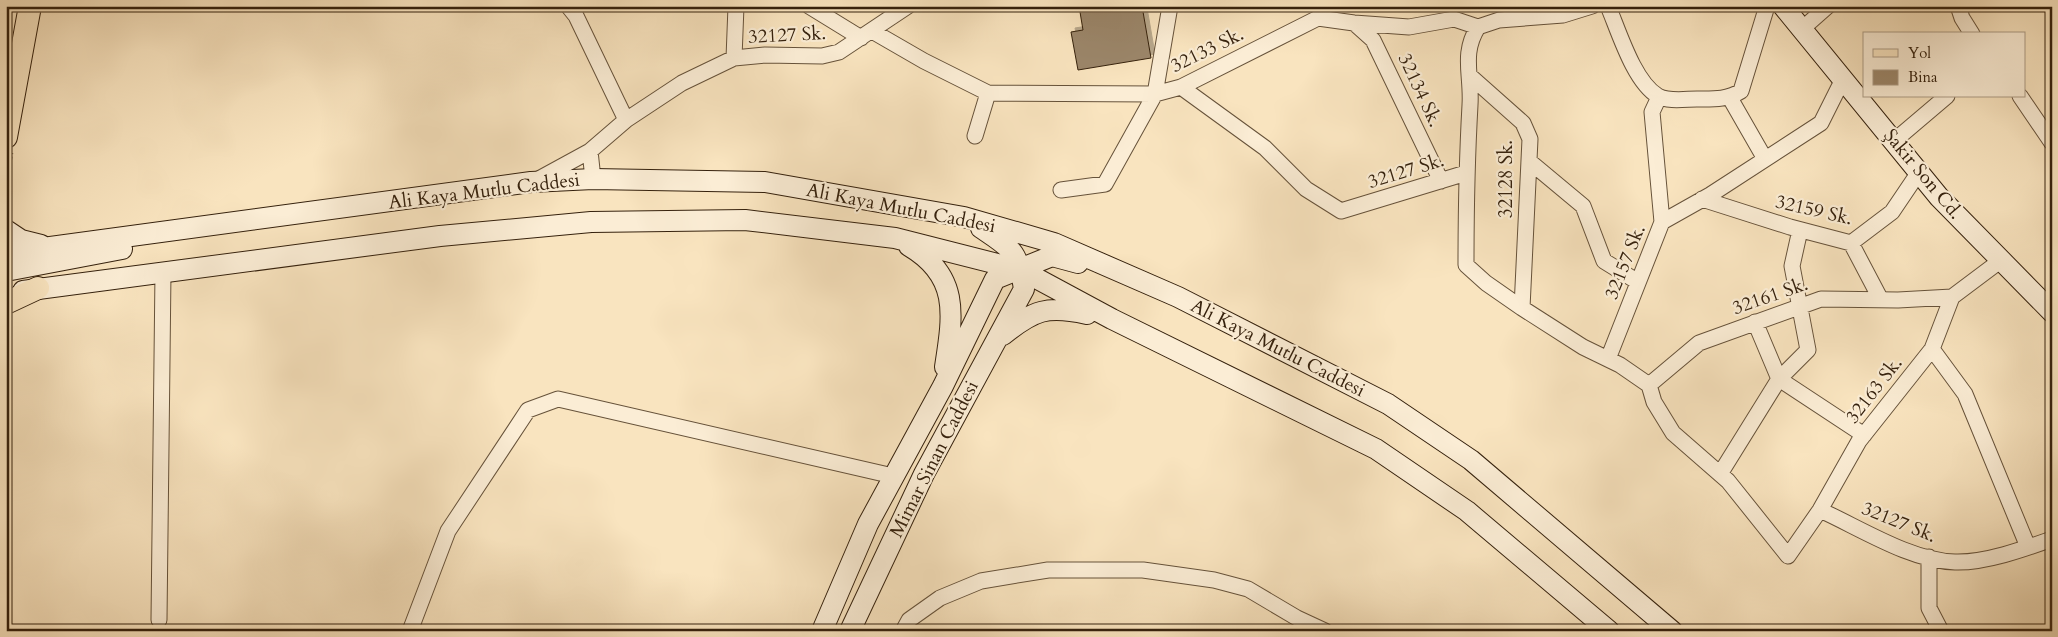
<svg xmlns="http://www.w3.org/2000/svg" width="2058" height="637" font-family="Cardo,serif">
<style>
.building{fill:#9b866a;stroke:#35210d;filter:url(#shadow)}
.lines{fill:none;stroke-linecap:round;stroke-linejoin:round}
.street-casing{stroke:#66523a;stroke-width:17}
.secondary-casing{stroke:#35210d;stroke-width:22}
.primary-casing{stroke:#35210d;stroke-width:24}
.path{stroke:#35210d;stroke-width:2.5;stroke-dasharray:4 2.5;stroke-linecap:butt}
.street{stroke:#fbedd5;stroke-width:15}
.secondary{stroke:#fbedd5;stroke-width:20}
.primary{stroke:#f9e4bf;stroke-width:22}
.labels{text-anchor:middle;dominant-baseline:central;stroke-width:4.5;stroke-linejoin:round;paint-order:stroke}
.street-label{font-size:19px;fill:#35210d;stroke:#fbedd5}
</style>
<defs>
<filter id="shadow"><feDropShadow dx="4" dy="-4" stdDeviation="0" flood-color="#0004"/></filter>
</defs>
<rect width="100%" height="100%" fill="#f9e4bf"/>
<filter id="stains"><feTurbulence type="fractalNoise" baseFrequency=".004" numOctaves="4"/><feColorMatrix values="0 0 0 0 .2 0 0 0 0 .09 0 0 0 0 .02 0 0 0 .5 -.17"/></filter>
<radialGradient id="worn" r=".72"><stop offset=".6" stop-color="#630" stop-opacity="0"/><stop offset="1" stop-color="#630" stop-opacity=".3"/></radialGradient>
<!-- building -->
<path class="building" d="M1079 6H1142L1151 58 1078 70 1071 32 1083 30Z"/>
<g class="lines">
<defs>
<path id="street" d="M568 6 576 16 626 120
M809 6 861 38
M1608 6C1619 32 1634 82 1658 96 1668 102 1686 99 1697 99 1713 99 1727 100 1741 91L1767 6
M1958 6 1962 18 1972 34
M1354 23 1373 40 1441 181
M1478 27C1461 54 1472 75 1470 105 1467 158 1466 211 1466 265L1486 283 1522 308 1583 347 1620 365 1649 385
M1478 27 1499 20 1563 15 1592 6
M1802 29 1828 6
M872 31 924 61 988 93 1155 94 1181 87 1318 18 1354 23 1409 27 1454 19 1478 27
M734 58 736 6
M1469 75 1523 123 1530 139 1522 308
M1181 87 1265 148 1306 189 1341 211 1466 173
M2020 96 2052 143
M1659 97 1652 112 1662 222
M1730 98 1765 159
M975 136 988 93
M1894 141 1947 96
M590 151 593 179
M1529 161 1583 206 1604 261 1638 282
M535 181 590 151 626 120 682 83 734 58 765 55 822 56 839 52 908 6
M1061 190 1105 184 1155 94 1170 6
M1702 199 1790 227 1851 243 1892 212 1919 172
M1851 243 1881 300
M1755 322 1779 379 1864 435
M1932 349 1965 394 2028 547
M1608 359 1662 222 1710 195 1821 123 1843 79
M1649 385 1654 402 1673 433 1728 481 1788 556 1820 510 1859 441 1932 349 1952 297 2000 261
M1649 385 1699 343 1821 299 1898 300 1952 297
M1720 474 1779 379 1808 350 1792 266 1800 230
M1820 510C1860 528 1911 561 1955 562 1985 563 2024 549 2052 539
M1929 557V608L1941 631
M159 620 163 272
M410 631 448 531 528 410 558 399 893 476
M903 631 909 620 940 598 981 581 1048 570H1143L1214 580 1248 589 1297 618 1325 631"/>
<path id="secondary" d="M1783 6 1939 197 2052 312
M6 230 21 240 41 245
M909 246C960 276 953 315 945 367
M6 253 531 182 593 179 765 182 964 217 1054 243 1178 297 1388 404 1471 460 1672 631
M6 271 122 249
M23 291 440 236 591 222 745 220 895 238 1021 270 1112 319 1376 449 1467 511 1609 631
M1003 335C1034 310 1047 305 1087 314
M822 631 868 524 943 386 995 279 1052 256 1078 263
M850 631 924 474 1024 289C1018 250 1012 249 981 228"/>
<path id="primary" d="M6 137 30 6
M6 303 38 288"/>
</defs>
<!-- street casing -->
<use href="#street" class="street-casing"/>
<!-- secondary casing -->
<use href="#secondary" class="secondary-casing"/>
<!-- primary casing -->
<use href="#primary" class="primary-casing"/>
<!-- path -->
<path class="path" d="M6 186 12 153"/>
<!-- street -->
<use href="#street" class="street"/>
<!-- secondary -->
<use href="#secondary" class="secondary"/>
<!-- primary -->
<use href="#primary" class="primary"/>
</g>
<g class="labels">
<!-- street labels -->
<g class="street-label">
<text transform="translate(787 35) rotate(-3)">32127 Sk.</text>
<text transform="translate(1207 50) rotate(-26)">32133 Sk.</text>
<text transform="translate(1420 90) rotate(65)">32134 Sk.</text>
<text transform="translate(1406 171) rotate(-17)">32127 Sk.</text>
<text transform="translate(1923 174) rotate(50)">Şakir Son Cd.</text>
<text transform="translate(1506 179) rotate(-90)">32128 Sk.</text>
<text transform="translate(484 191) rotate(-7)">Ali Kaya Mutlu Caddesi</text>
<text transform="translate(901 208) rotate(11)">Ali Kaya Mutlu Caddesi</text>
<text transform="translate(1814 210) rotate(13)">32159 Sk.</text>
<text transform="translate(1625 262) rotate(-68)">32157 Sk.</text>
<text transform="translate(1770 296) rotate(-19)">32161 Sk.</text>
<text transform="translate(1278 348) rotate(27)">Ali Kaya Mutlu Caddesi</text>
<text transform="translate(1874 390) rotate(-52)">32163 Sk.</text>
<text transform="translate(934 459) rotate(-63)">Mimar Sinan Caddesi</text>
<text transform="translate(1899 522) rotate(22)">32127 Sk.</text>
</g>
</g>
<!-- margin -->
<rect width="2058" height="637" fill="none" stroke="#f9e4bf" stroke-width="25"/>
<rect x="8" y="8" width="2043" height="622" fill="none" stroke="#35210d" stroke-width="2.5"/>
<rect x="12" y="12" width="2033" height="612" fill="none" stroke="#35210d"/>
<!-- legend -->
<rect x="1863" y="32" width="162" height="65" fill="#fbedd5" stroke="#ac9b85"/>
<rect x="1873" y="49" width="25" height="8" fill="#f9e4bf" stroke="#ac9b85"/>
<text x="1908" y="58" font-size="15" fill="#35210d">Yol</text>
<rect x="1873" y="70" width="25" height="15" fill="#9b866a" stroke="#ac9b85"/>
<text x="1908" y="82" font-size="15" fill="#35210d">Bina</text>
<rect width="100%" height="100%" filter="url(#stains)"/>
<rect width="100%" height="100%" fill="url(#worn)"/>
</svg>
